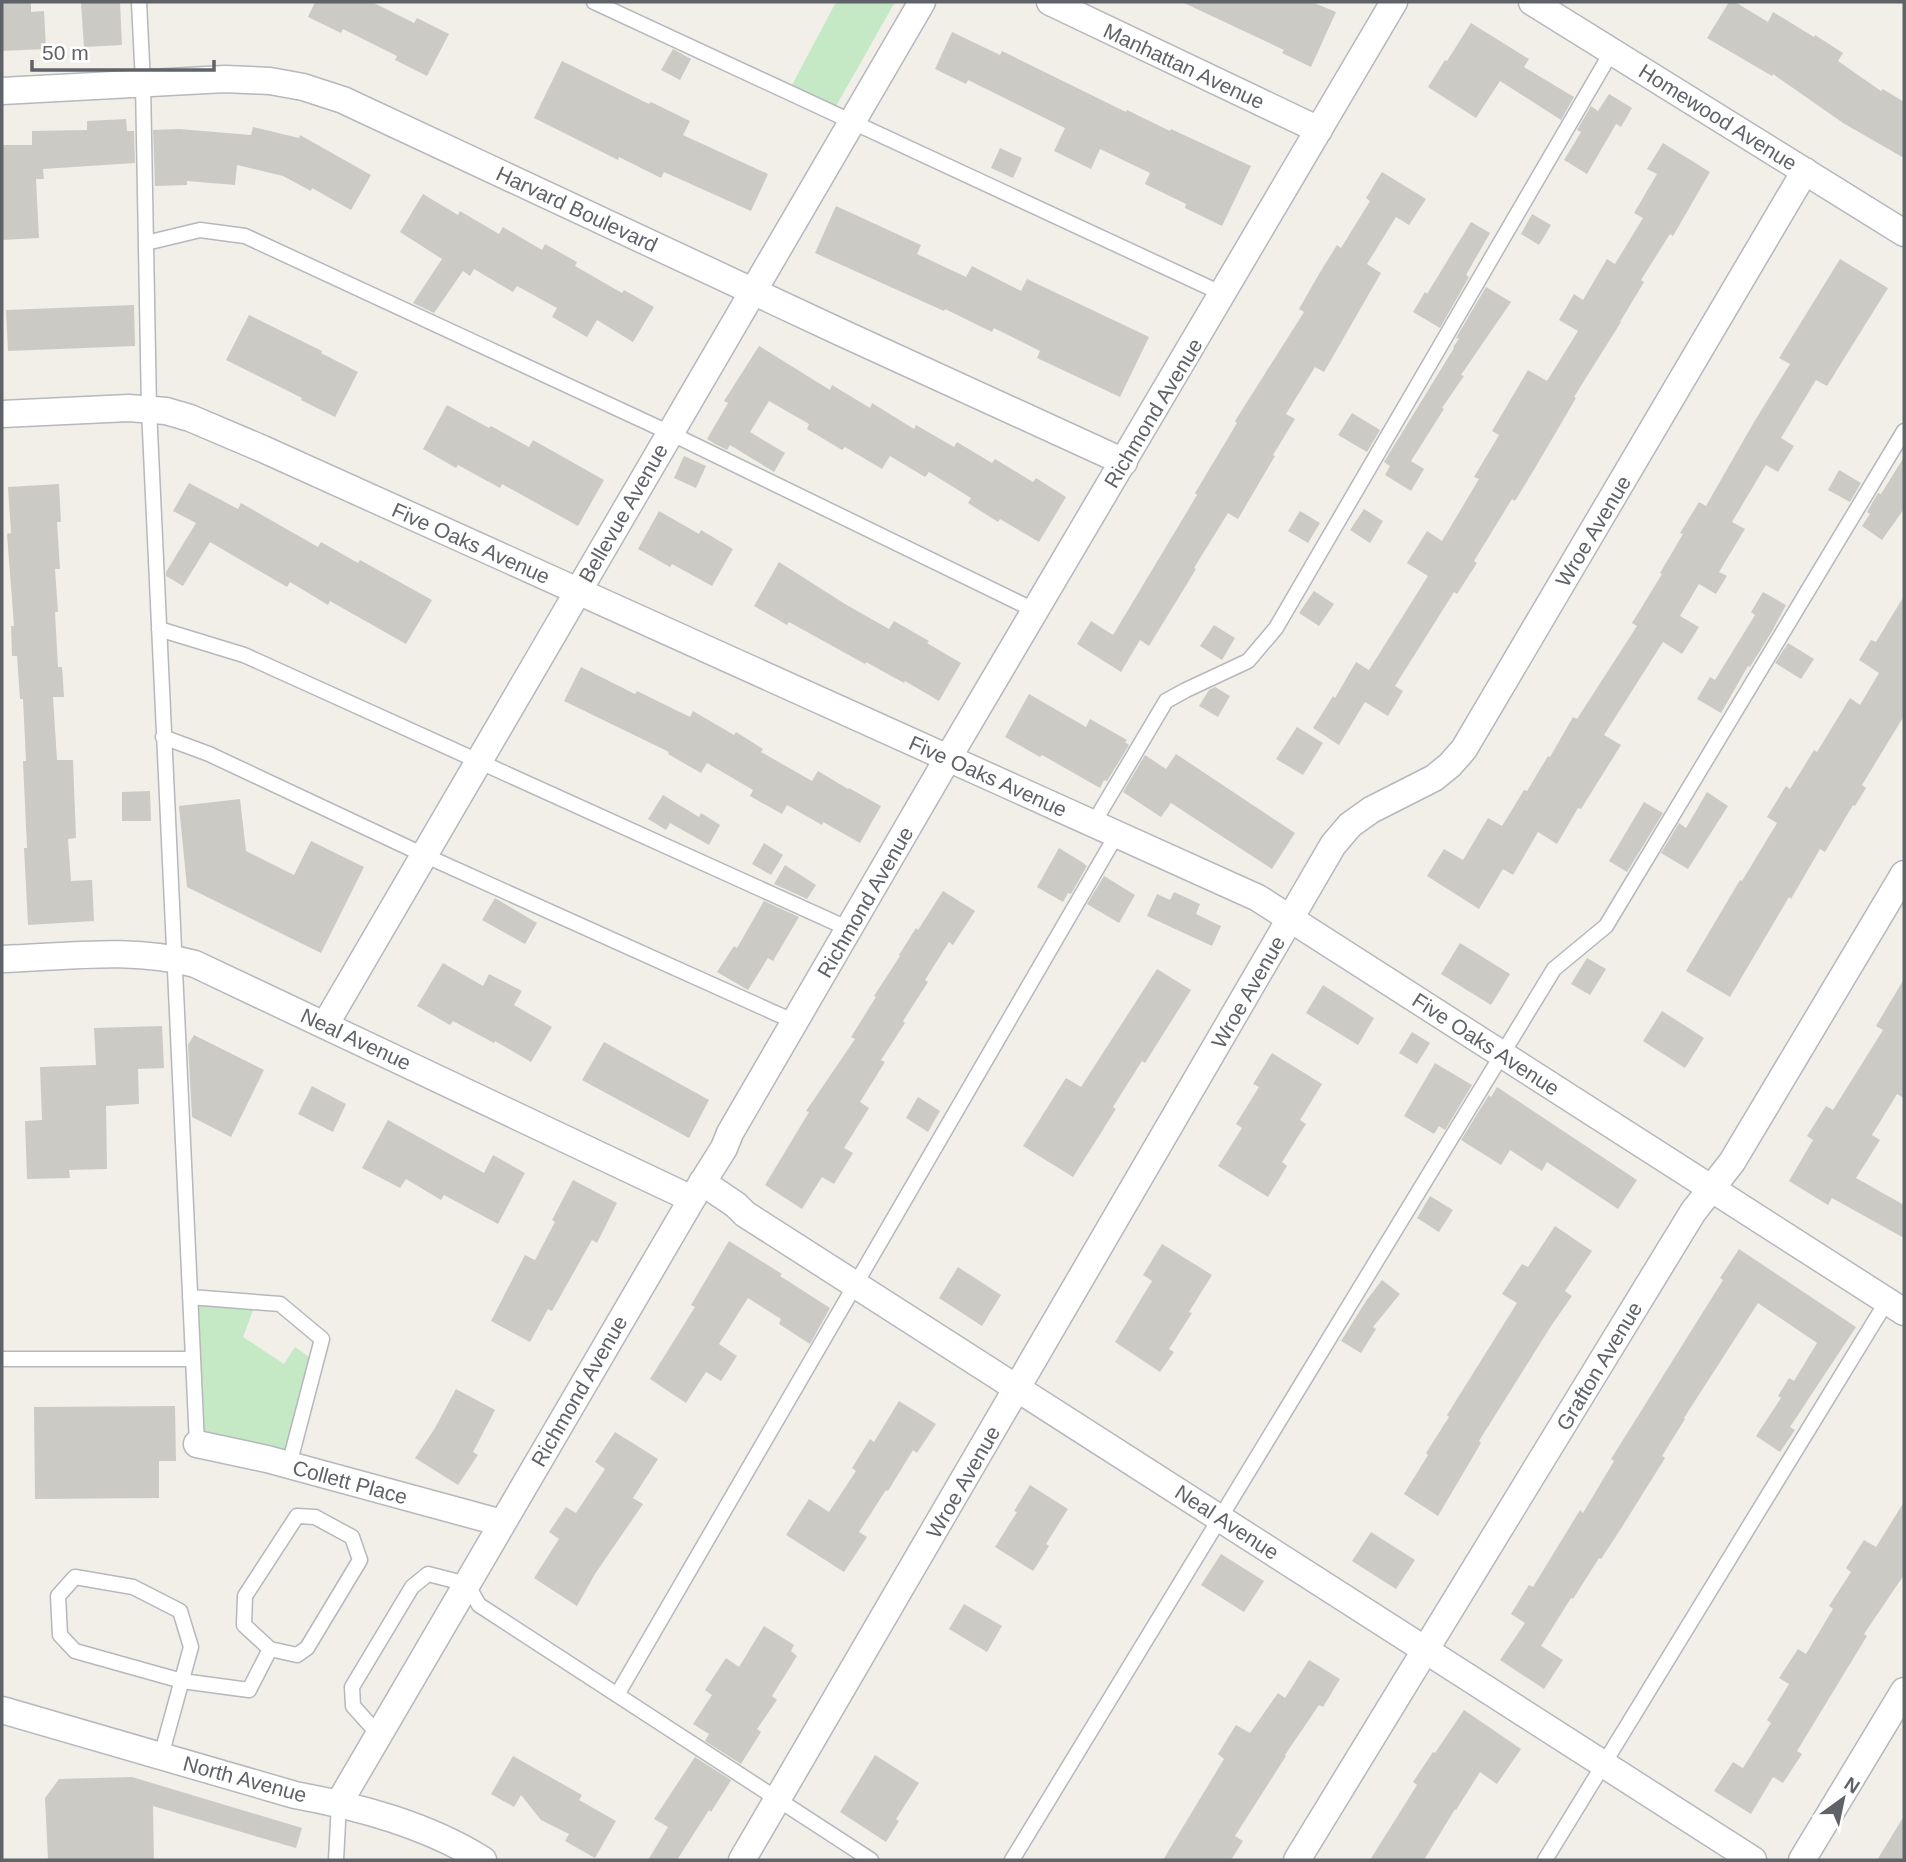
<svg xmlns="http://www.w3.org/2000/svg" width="1906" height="1862" font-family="Helvetica,sans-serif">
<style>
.green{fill:#c5e8c5}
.building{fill:#cccac5}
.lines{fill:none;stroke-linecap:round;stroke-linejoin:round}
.service-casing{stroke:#b5b8bc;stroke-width:17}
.minor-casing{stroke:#b5b8bc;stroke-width:29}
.service{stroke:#fff;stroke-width:14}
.minor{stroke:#fff;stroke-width:26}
.labels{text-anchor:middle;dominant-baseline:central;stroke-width:7;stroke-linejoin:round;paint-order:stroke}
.street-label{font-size:21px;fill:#5f6368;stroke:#fff}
</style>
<rect width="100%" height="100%" fill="#f1efe8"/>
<!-- green -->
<path class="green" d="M836 2H895L835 108 792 85Z
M190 1297 256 1302 243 1337 284 1364 295 1347 316 1362 289 1465 197 1444Z"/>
<!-- building -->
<path class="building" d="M2 2H31V12L44 11 46 49 2 51Z
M120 2 122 45 84 47 81 3Z
M315 2H372L414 23 417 18 449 34 427 76 395 60 397 56 343 29 341 33 308 17Z
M1182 2H1312L1336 12 1311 67 1282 53 1284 50Z
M1729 2H1735L1768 22 1773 12 1814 37 1815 35 1843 53 1838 61 1881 91 1883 89 1904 102V158L1843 123 1773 74 1772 76 1707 38Z
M1471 23 1529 59 1524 67 1574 97 1561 120 1500 81 1476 118 1428 87 1445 60 1447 61Z
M952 32 1000 55 1002 51 1126 112 1127 110 1170 131 1171 129 1251 166 1222 226 1185 208 1186 204 1145 184 1150 173 1100 149 1091 169 1054 151 1065 128 968 80 966 84 935 69Z
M673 49 691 59 680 80 661 70Z
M562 61 649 104 651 102 690 121 683 135 768 174 751 211 664 172 661 178 619 157 618 160 534 118Z
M1609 94 1632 108 1621 127 1616 124 1587 174 1564 160 1581 132 1577 130 1591 106 1598 111Z
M126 119 127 131H134L135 163 43 169 44 179H36L39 238 2 240V145H32V131L87 130V121Z
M253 127 299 138 300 135 371 175 351 210 312 188 311 191 283 176 237 165 235 185 187 181V185L155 186 153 130 179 129 251 135Z
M1663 143 1710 172 1673 236 1670 234 1641 280 1644 282 1620 322H1621L1574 397 1576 398 1535 468 1515 501 1512 499 1474 561 1477 563 1457 594 1454 592 1395 686 1403 691 1388 716 1365 702 1339 745 1313 728 1333 696 1335 698 1356 662 1369 670 1428 576 1407 563 1427 531 1442 541 1479 479 1474 477 1499 435 1492 431 1528 370 1547 381 1578 331 1559 320 1574 294 1583 300 1607 259 1615 264 1643 218 1634 213 1657 174 1647 169Z
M1000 148 1022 158 1013 178 991 168Z
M1382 172 1426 199 1409 225 1396 217 1367 264 1381 273 1324 372 1315 367 1286 414 1295 419 1273 455 1275 456 1238 519 1228 513 1194 568 1196 569 1149 646 1140 640 1121 672 1077 644 1091 621 1113 635 1197 495 1195 493 1237 423 1235 421 1304 312 1299 309 1319 274 1337 245 1341 248 1370 201 1366 198Z
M423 194 458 215 460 211 499 234 503 227 542 250 545 244 577 262 575 266 622 293 624 290 654 307 633 342 597 320 587 337 552 317 557 308 517 286 513 292 474 269 470 276 463 271 434 313 415 304 413 303 442 259 400 232Z
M836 206 921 245 917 254 966 277 972 266 1021 291 1027 279 1149 337 1120 397 1037 358 1040 351 994 328 992 332 945 309 944 311 815 253Z
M1532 214 1551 225 1539 245 1521 234Z
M1471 222 1490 233 1466 275 1469 277 1440 328 1413 312 1425 292 1427 294Z
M1840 259 1888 288 1827 386 1816 380 1781 438 1794 446 1778 472 1766 465 1732 522 1745 529 1719 572 1727 576 1716 594 1699 584 1680 616 1699 627 1682 654 1663 642 1604 735 1621 745 1581 809 1578 808 1557 844 1538 832 1513 875 1503 869 1479 909 1427 876 1444 849 1463 860 1488 818 1502 826 1524 790 1527 791 1548 756 1550 757 1573 717 1577 719 1637 626 1632 623 1662 574 1660 573 1683 534 1680 533 1699 502 1706 506 1754 422 1790 364 1779 358Z
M1486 287 1511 302 1461 375 1464 376 1442 408 1444 409 1411 461 1424 469 1411 491 1385 475 1390 466 1384 462 1454 348 1453 347 1459 339 1456 338Z
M134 305 135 346 8 351 6 310Z
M249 315 322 351 321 353 358 372 335 417 301 400 302 398 226 360Z
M759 346 830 390 832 385 870 408 872 403 914 429 916 425 954 447 957 442 992 463 995 459 1033 482 1036 478 1066 497 1039 542 1000 519 998 522 968 503 971 498 929 472 925 477 890 456 882 469 845 447 842 450 807 429 809 424 769 401 750 432 785 453 774 472 730 445 727 450 715 444 707 439 728 403 724 401Z
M447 405 489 428 491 426 529 447 533 440 604 480 578 526 502 484 500 488 458 465 456 468 423 449Z
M1352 413 1380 430 1367 452 1338 435Z
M684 456 706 466 696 488 674 478Z
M1904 457V509L1882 540 1862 526 1870 514 1867 512 1878 493 1881 494Z
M1839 470 1861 483 1850 502 1828 490Z
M189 483 238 509 241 503 318 547 321 542 358 563 360 560 432 600 406 644 330 601 328 605 290 582 287 587 210 542 183 586 166 576V572L196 523 173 511Z
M59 484 61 522H57L60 569H55L58 612H55L58 667H62L64 697H53L57 760H73L76 838 68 839 71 881 92 880 94 921 28 925 24 848H27L23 761H26L23 699H20L17 656H12L11 626H14L7 534 11 533 8 487Z
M1364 509 1383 521 1370 543 1350 530Z
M659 511 699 534 701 530 733 549 712 586 672 564 670 567 638 549Z
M1300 511 1320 523 1308 543 1288 531Z
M779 562 845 604 889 629 894 621 929 641 927 643 961 663 939 701 905 681 904 683 866 662 865 664 789 622 787 625 754 606Z
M1314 591 1334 604 1319 626 1299 613Z
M1763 592 1786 605 1771 633 1750 667 1748 666 1721 713 1697 699 1710 677 1715 680 1755 615 1751 612Z
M1904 596V716L1862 785 1866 788 1855 806 1853 805 1825 852 1820 849 1791 899 1789 897 1730 997 1686 971 1740 880 1742 881 1777 823 1767 817 1786 786 1790 789 1814 750 1817 752 1850 698 1860 705 1879 673 1859 660 1871 640 1876 642Z
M1214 625 1235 638 1222 660 1200 646Z
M1788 643 1814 659 1801 679 1775 663Z
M581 667 635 694 637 691 690 717 693 711 734 735 736 732 763 749 761 752 812 781 818 771 848 789 849 788 881 806 860 843 823 822 822 825 787 805 782 814 750 796 753 790 707 763 701 773 668 754 669 752 564 701Z
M1215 687 1230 696 1218 717 1199 706 1209 690Z
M1029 694 1086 727 1090 719 1127 740 1125 742 1129 745 1107 781 1104 780 1100 788 1042 755 1040 757 1005 737Z
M1297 727 1323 743 1303 775 1276 759Z
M1176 754 1295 833 1272 869 1171 803 1161 817 1123 792 1145 755 1166 769Z
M150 791 151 821H122V792Z
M1707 792 1728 806 1688 869 1661 853 1679 823 1686 828Z
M663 795 699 817 701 813 720 825 709 845 670 823 666 830 648 819Z
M240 799 246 851 294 875 311 841 364 867 321 953 187 887 179 806Z
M1644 802 1663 813 1627 872 1609 861Z
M764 843 783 855 771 875 752 864Z
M1059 848 1085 864V865L1087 866 1071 894 1068 893 1063 902 1037 887Z
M785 865 816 885 807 899 774 884Z
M1104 876 1135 895 1119 923 1087 904Z
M943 891 975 911 953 945 949 942 925 980 928 982 903 1021 905 1023 881 1060 885 1062 860 1102 869 1108 844 1148 853 1153 834 1184 822 1177 802 1209 765 1185 809 1112 806 1111 855 1039 851 1037 876 997 874 996 900 956 899 955 916 928 918 930Z
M1174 892 1200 904 1196 914 1221 926 1212 946 1147 916 1157 894 1170 900Z
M495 898 537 923 525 944 482 920Z
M764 901 799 917 773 961 768 958 748 990 717 972 734 946 737 948Z
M1460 943 1510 974 1491 1005 1441 974Z
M1587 958 1606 969 1590 995 1571 984Z
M443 963 483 986 489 974 522 991 514 1005 552 1027 531 1062 495 1041 494 1043 453 1021 450 1025 417 1006Z
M1157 969 1191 990 1145 1063 1142 1061 1113 1107 1116 1109 1073 1177 1023 1146 1066 1078 1081 1087Z
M1904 979V1098L1897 1094 1872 1135 1880 1140 1856 1178 1904 1205V1238L1832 1198 1828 1205 1789 1181 1813 1140 1807 1136 1826 1106 1833 1110 1883 1030 1876 1026Z
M1323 985 1374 1018 1358 1045 1306 1013Z
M1662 1011 1704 1038 1685 1068 1643 1041Z
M162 1026 164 1068 138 1069 139 1104 106 1106 107 1169 69 1170 70 1178 27 1179 25 1121 42 1120 40 1067 96 1065 94 1028Z
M1412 1032 1430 1043 1417 1064 1399 1053Z
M194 1035 264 1070 231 1137 192 1117 188 1045Z
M604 1042 709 1100 689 1138 582 1080Z
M1272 1053 1322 1084 1300 1120 1306 1124 1282 1162 1287 1166 1268 1197 1218 1166 1242 1128 1236 1124 1259 1087 1253 1084Z
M1435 1063 1472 1085 1445 1130 1439 1126 1434 1134 1404 1116Z
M312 1086 346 1104 333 1132 298 1114Z
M1497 1087 1637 1180 1618 1209 1547 1162 1542 1171 1510 1150 1501 1165 1461 1140 1489 1095 1491 1097Z
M918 1097 940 1111 928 1132 906 1118Z
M388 1120 484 1173 493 1155 525 1173 498 1224 444 1195 441 1200 406 1179 400 1188 362 1168Z
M573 1180 617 1203 597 1243 592 1240 552 1311 548 1309 530 1342 491 1321 525 1255 535 1260 555 1222 552 1220Z
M1430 1196 1453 1210 1439 1232 1417 1218Z
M1555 1226 1592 1251 1565 1291 1572 1296 1551 1326 1479 1441 1481 1443 1438 1516 1404 1494 1428 1455 1426 1453 1449 1417 1447 1415 1517 1303 1502 1294 1522 1264 1528 1267Z
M729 1241 782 1274 780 1276 830 1308 810 1344 779 1324 781 1319 748 1298 719 1344 737 1356 721 1381 706 1372 686 1403 650 1379 695 1307 691 1305Z
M1162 1244 1212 1275 1189 1312 1192 1313 1169 1349 1174 1352 1160 1372 1115 1342 1152 1281 1143 1275Z
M1739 1249 1856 1327 1790 1427 1795 1430 1780 1452 1756 1436 1781 1398 1778 1396 1789 1378 1794 1381 1817 1343 1758 1303 1684 1418 1685 1419 1662 1456 1665 1458 1622 1527 1601 1559 1599 1558 1573 1599 1571 1598 1541 1646 1563 1660 1544 1689 1500 1660 1525 1623 1511 1614 1529 1585 1533 1587 1580 1510 1583 1513 1614 1461 1611 1459 1723 1280 1720 1278Z
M958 1267 1001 1295 982 1326 939 1298Z
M1382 1280 1400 1294 1373 1327 1376 1329 1361 1353 1341 1341 1366 1301Z
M456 1389 495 1410 473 1452 478 1455 458 1485 415 1458 435 1428Z
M899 1401 936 1424 917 1453 913 1450 888 1491 886 1490 859 1532 867 1537 844 1572 786 1535 809 1499 829 1512 856 1471 852 1468 870 1439 874 1442Z
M175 1406 176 1461H159V1498L35 1499 34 1407Z
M615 1432 658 1459 633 1498 643 1504 595 1574 577 1606 534 1578 559 1539 549 1532 566 1507 576 1513 605 1469 595 1462Z
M1030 1485 1068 1509 1046 1544 1049 1546 1033 1571 995 1547 1017 1512 1014 1511Z
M1904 1502V1575L1864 1634 1867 1636 1797 1751 1802 1754 1783 1783 1773 1777 1751 1814 1714 1791 1733 1762 1743 1768 1771 1723 1767 1720 1789 1684 1779 1678 1798 1649 1806 1654 1833 1609 1829 1606 1851 1572 1846 1568 1864 1540 1876 1547Z
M1371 1532 1415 1560 1396 1589 1352 1561Z
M1221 1554 1264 1581 1244 1612 1201 1585Z
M964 1604 1002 1626 987 1652 949 1629Z
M764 1626 794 1645 791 1651 797 1656 772 1696 777 1700 757 1729 761 1732 741 1764 705 1741 709 1734 693 1724 712 1695 705 1690 726 1658 739 1667Z
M1309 1660 1340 1679 1323 1707 1319 1705 1285 1755 1286 1756 1235 1836 1243 1841 1231 1860H1163L1224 1759 1218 1754 1236 1725 1250 1733 1278 1693 1285 1698Z
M1464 1710 1521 1749 1497 1784 1480 1772 1456 1810 1455 1809 1424 1860H1370L1417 1785 1413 1782 1433 1752 1435 1753Z
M875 1755 919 1783 896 1819 899 1821 886 1842 840 1812Z
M513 1756 582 1795 579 1800 616 1821 595 1858 565 1841 569 1834 541 1820 521 1795 514 1807 491 1794Z
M695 1757 731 1780 730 1782 711 1812 709 1810 677 1860H648L668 1827 654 1819Z
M132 1777 302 1828 296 1848 153 1806 154 1860H48L45 1798 59 1779Z
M1904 1816V1860H1877Z"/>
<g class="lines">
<defs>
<path id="service" d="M139 2 143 83 149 409 197 1444
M594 2 1223 294
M146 243 200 230 245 236 670 433 1036 611
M159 629 244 655 849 929
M163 737 209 754 424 855 795 1022
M1093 824 1166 701 1186 690 1248 661 1276 628 1612 51
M190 1297 280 1304 322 1339 289 1465
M2 1359H193
M617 1695 1117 834
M379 1735 353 1706 352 1687 412 1587 428 1574 467 1584 479 1605 871 1860
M161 1756 191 1647 180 1611 133 1587 75 1577 58 1596 60 1635 75 1651 182 1681 249 1690 270 1649 297 1655 307 1648 360 1560 352 1537 315 1517 297 1516 245 1596 244 1625 270 1649
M336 1860 339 1803
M1012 1860 1554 969 1606 926 1904 431
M1545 1860 1887 1301"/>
<path id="minor" d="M1050 2 1319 130
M1532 2 1904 233
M2 91 225 79 270 81 303 87 343 100 840 332 1124 462
M2 414 129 408 166 411 190 418 263 449 1258 898 1904 1312
M2 959C66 957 132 947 195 964L692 1199
M325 1025 922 2
M702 1182 736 1205 745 1214 1753 1860
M197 1444 267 1459 502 1523
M2 1710 295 1795C360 1807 427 1825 483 1860
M339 1803 692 1199 724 1148 730 1133 948 758 1394 2
M742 1860 1333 845 1350 825 1371 810 1434 778 1450 765 1464 749 1805 171
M1297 1860 1693 1212 1732 1162 1904 874
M1802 1860 1904 1691"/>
</defs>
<!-- service casing -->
<use href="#service" class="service-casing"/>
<!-- minor casing -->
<use href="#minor" class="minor-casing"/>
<!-- service -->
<use href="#service" class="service"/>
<!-- minor -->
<use href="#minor" class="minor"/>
</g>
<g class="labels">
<!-- street labels -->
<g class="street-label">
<text transform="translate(1184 66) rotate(25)">Manhattan Avenue</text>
<text transform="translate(1718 117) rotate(32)">Homewood Avenue</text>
<text transform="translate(577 209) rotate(25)">Harvard Boulevard</text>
<text transform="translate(1153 413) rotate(-59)">Richmond Avenue</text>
<text transform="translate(623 513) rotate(-60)">Bellevue Avenue</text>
<text transform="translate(1593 531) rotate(-59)">Wroe Avenue</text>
<text transform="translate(471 543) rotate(24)">Five Oaks Avenue</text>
<text transform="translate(988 776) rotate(24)">Five Oaks Avenue</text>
<text transform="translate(865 902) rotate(-60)">Richmond Avenue</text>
<text transform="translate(1248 992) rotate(-60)">Wroe Avenue</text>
<text transform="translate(356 1039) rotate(25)">Neal Avenue</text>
<text transform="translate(1486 1044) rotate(33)">Five Oaks Avenue</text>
<text transform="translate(1599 1366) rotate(-59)">Grafton Avenue</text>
<text transform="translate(579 1391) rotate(-60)">Richmond Avenue</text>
<text transform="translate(350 1482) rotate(15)">Collett Place</text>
<text transform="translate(963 1482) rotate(-60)">Wroe Avenue</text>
<text transform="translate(1227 1522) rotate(33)">Neal Avenue</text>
<text transform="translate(245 1779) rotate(15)">North Avenue</text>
</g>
</g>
<!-- border -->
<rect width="1906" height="1862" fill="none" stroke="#5f6368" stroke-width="7"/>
<!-- north arrow -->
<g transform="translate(1843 1799) rotate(33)" stroke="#ffffff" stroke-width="5" paint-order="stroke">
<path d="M0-5L12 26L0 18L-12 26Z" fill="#5f6368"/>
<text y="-10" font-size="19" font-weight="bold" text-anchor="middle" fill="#5f6368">N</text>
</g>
<!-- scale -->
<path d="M32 60v10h182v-10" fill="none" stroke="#5f6368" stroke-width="3.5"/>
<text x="42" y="60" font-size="21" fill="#5f6368" stroke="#ffffff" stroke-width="5" paint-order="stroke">50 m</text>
</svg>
